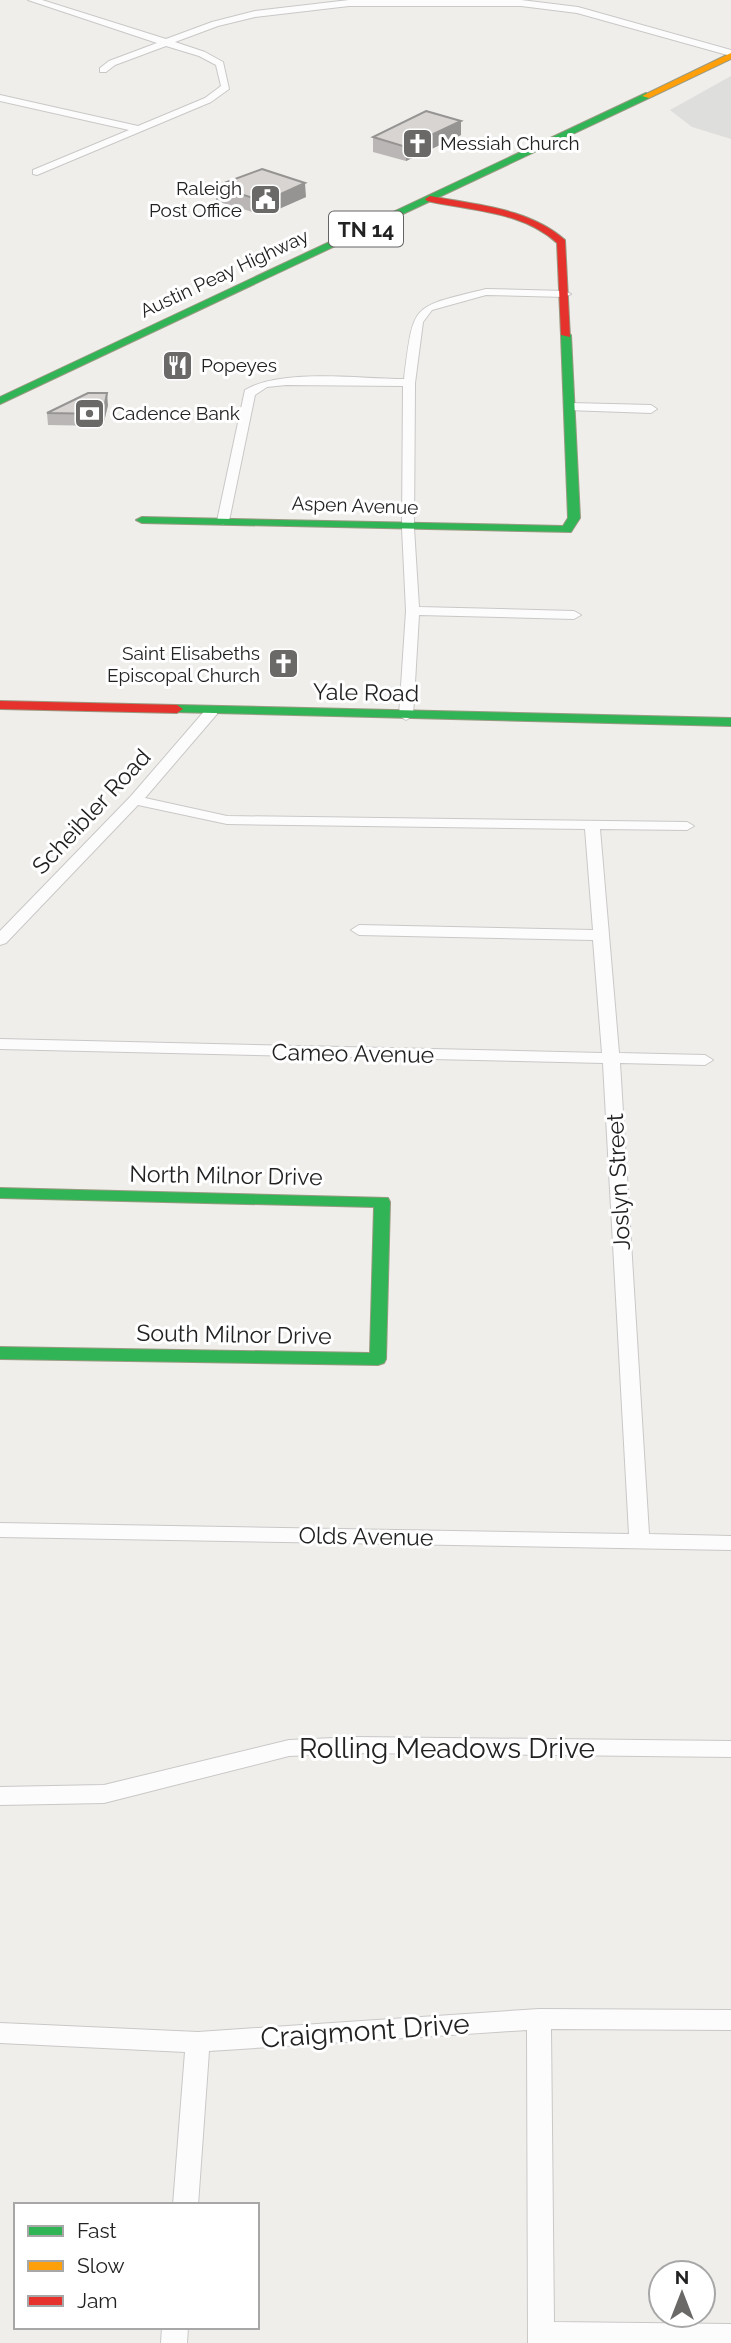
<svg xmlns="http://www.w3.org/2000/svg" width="731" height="2343" font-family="Raleway,sans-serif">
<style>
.religious{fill:#dededc}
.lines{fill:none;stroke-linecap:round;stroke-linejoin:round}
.street-casing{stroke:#c9c8c7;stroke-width:2}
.fast-casing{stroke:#999a82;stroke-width:2}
.slow-casing{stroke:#999a82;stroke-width:2}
.jam-casing{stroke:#999a82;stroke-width:2}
.street{fill:#fdfcfc;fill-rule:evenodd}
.fast{fill:#30b455;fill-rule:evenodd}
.slow{fill:#ff9f0a;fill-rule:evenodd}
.jam{fill:#e5322d;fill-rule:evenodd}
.wall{fill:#b9b6b5}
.shaded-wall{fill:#969493}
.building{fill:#d7d4d2;stroke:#969493;stroke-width:2}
.labels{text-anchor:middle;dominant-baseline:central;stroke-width:6;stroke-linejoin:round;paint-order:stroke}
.far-poi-label{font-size:19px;fill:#222;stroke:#fff;text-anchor:start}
.far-street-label{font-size:19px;fill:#222;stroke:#fff}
.shield{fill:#fff;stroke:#646464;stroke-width:2}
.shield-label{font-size:21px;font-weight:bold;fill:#222}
.street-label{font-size:23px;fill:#222;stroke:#fff}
.near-street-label{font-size:28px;fill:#222;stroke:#fff}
</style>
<rect width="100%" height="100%" fill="#f0eeeb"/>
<!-- religious -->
<path class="religious" d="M731 76V139L692 127 670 110Z"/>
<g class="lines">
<defs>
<path id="street" d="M28 0H42L166 39 212 22 255 11 349 0H521L578 7 731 50V56L577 13 521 6H349L255 17 218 26 175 42 205 52 223 62 229 89 211 102 37 175 33 174V170L129 130 0 101V95L138 126 205 98 221 86 216 65 199 56 166 46 115 65 106 72H100V68L109 61 157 43Z
M486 289 565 291 571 294 565 297 486 295 432 310 423 322 415 383 414 528 419 607 574 611 581 615 574 619 419 615 413 716 406 720 399 716 406 611 402 528 403 386 286 385 267 387 255 395 229 521 223 525 217 521 245 390C282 368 359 379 404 379 414 302 410 308 486 289Z
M571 403 651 405 657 409 651 413 567 410V404Z
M212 707 217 708V714L145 798 227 816 687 822 694 826 687 830 600 829 619 1053 705 1055 713 1060 705 1065 620 1063 649 1534 731 1536V1550L0 1537V1523L629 1534 603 1063 0 1049V1039L602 1053 593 940 359 935 351 930 359 925 593 930 585 829 227 824 138 805 6 943 0 945V931L131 796 207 708Z
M356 1737 731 1741V1757L356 1753 289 1756 104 1803 0 1805V1787L104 1785 289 1740Z
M539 2009 731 2010V2030L551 2029 554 2322 731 2324V2343H528L527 2030 209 2051 198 2205H173L185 2052 0 2043V2023L198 2032Z
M162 2327H188L187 2343H161Z"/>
<path id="fast" d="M646 93 650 96 649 98 0 404V397Z
M566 332 571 335 580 518 571 532 142 523 136 520 142 517 563 526 568 518 561 335Z
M177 705 731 718V726L172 712V706Z
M0 1188 388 1198 390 1202 386 1359 384 1363 378 1365 0 1359V1347L370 1353 374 1207 0 1198Z"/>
<path id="slow" d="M731 53V59L649 98 642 96Z"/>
<path id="jam" d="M430 196C476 205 529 208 565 240L570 337 561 335 557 243C522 211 471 211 427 201L425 199Z
M0 701 177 705 183 709 177 713 0 709Z"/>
</defs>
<!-- street casing -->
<use href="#street" class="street-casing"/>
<!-- fast casing -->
<use href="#fast" class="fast-casing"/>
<!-- slow casing -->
<use href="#slow" class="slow-casing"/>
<!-- jam casing -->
<use href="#jam" class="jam-casing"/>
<!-- street -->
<use href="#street" class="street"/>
<!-- fast -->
<use href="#fast" class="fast"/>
<!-- slow -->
<use href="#slow" class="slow"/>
<!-- jam -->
<use href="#jam" class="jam"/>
</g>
<!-- wall -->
<path class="wall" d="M461 135 406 161 373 152V137Z
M216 186 306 197 272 212 267 211 259 214 216 201Z
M108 405 103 426 48 425 47 413Z"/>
<!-- shaded-wall -->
<path class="shaded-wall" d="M461 121V135L406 161V147Z
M305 183 306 197 272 212V198Z
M267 196V211L259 214V200Z
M107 393 108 405 103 426V414Z"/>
<!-- building -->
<path class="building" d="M426 111 461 121 406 147 373 137Z
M262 169 305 183 272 198 267 196 259 200 216 186Z
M88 393H107L103 414 47 413Z"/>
<!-- icons -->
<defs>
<symbol id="church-square" viewBox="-11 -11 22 22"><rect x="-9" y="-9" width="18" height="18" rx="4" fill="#6a6968" stroke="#fff"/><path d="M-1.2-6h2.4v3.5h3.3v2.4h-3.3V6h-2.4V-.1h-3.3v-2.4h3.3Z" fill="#fff"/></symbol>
<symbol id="civic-square" viewBox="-11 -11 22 22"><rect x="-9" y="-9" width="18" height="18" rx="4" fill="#6a6968" stroke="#fff"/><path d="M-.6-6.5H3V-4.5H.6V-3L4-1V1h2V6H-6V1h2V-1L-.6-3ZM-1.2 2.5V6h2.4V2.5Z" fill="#fff"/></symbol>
<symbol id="restaurant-square" viewBox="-11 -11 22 22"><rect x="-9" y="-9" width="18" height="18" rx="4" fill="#6a6968" stroke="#fff"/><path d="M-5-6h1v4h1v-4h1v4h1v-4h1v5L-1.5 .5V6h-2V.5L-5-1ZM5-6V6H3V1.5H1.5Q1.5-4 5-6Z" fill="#fff"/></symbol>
<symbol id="bank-square" viewBox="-11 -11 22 22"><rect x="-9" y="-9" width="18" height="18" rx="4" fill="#6a6968" stroke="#fff"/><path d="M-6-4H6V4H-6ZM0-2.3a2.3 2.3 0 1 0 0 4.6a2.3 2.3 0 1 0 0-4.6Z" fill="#fff"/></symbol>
</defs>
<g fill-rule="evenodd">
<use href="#church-square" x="400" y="126" width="35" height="35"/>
<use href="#civic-square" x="248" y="182" width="35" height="35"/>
<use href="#restaurant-square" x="160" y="348" width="35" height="35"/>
<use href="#bank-square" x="72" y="396" width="35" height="35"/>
<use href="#church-square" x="266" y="646" width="35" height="35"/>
</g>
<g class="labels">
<!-- far-poi labels -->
<g class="far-poi-label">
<text x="440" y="143">Messiah Church</text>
<text x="242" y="188" text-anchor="end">Raleigh<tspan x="242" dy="22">Post Office</tspan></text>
<text x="201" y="365">Popeyes</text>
<text x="112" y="413">Cadence Bank</text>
<text x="260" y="653" text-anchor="end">Saint Elisabeths<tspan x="260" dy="22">Episcopal Church</tspan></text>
</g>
<!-- far-street labels -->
<g class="far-street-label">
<text transform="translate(224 273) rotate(-25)">Austin Peay Highway</text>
<text transform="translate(355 505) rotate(2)">Aspen Avenue</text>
</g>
<!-- shield labels -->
<rect class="shield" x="329" y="211.5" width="74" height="35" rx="5"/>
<g class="shield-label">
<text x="366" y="229">TN 14</text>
</g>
<!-- street labels -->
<g class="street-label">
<text transform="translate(366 692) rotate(1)">Yale Road</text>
<text transform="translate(91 811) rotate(-47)">Scheibler Road</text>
<text transform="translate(353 1053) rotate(1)">Cameo Avenue</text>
<text transform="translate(226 1175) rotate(1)">North Milnor Drive</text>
<text transform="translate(618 1182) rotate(-93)">Joslyn Street</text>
<text transform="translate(234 1334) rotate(1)">South Milnor Drive</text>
<text transform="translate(366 1536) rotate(1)">Olds Avenue</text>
</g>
<!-- near-street labels -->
<g class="near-street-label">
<text x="447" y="1748">Rolling Meadows Drive</text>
<text transform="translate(365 2031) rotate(-4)">Craigmont Drive</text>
</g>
</g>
<!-- legend -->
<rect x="14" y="2203" width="245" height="126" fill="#ffffff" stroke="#a7a7a7" stroke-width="2"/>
<rect x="28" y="2226" width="35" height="10" fill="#30b455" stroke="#a7a7a7" stroke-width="2"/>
<text x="77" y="2238" font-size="21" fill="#222222">Fast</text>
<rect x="28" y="2261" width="35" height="10" fill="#ff9f0a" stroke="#a7a7a7" stroke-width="2"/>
<text x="77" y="2273" font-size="21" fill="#222222">Slow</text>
<rect x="28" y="2296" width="35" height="10" fill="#e5322d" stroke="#a7a7a7" stroke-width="2"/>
<text x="77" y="2308" font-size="21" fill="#222222">Jam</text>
<!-- north arrow -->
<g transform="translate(682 2294)"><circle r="33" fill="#ffffff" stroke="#a7a7a7" stroke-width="2"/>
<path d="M0-5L12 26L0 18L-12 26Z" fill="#6a6968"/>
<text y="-10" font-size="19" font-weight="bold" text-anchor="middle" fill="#222222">N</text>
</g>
</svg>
